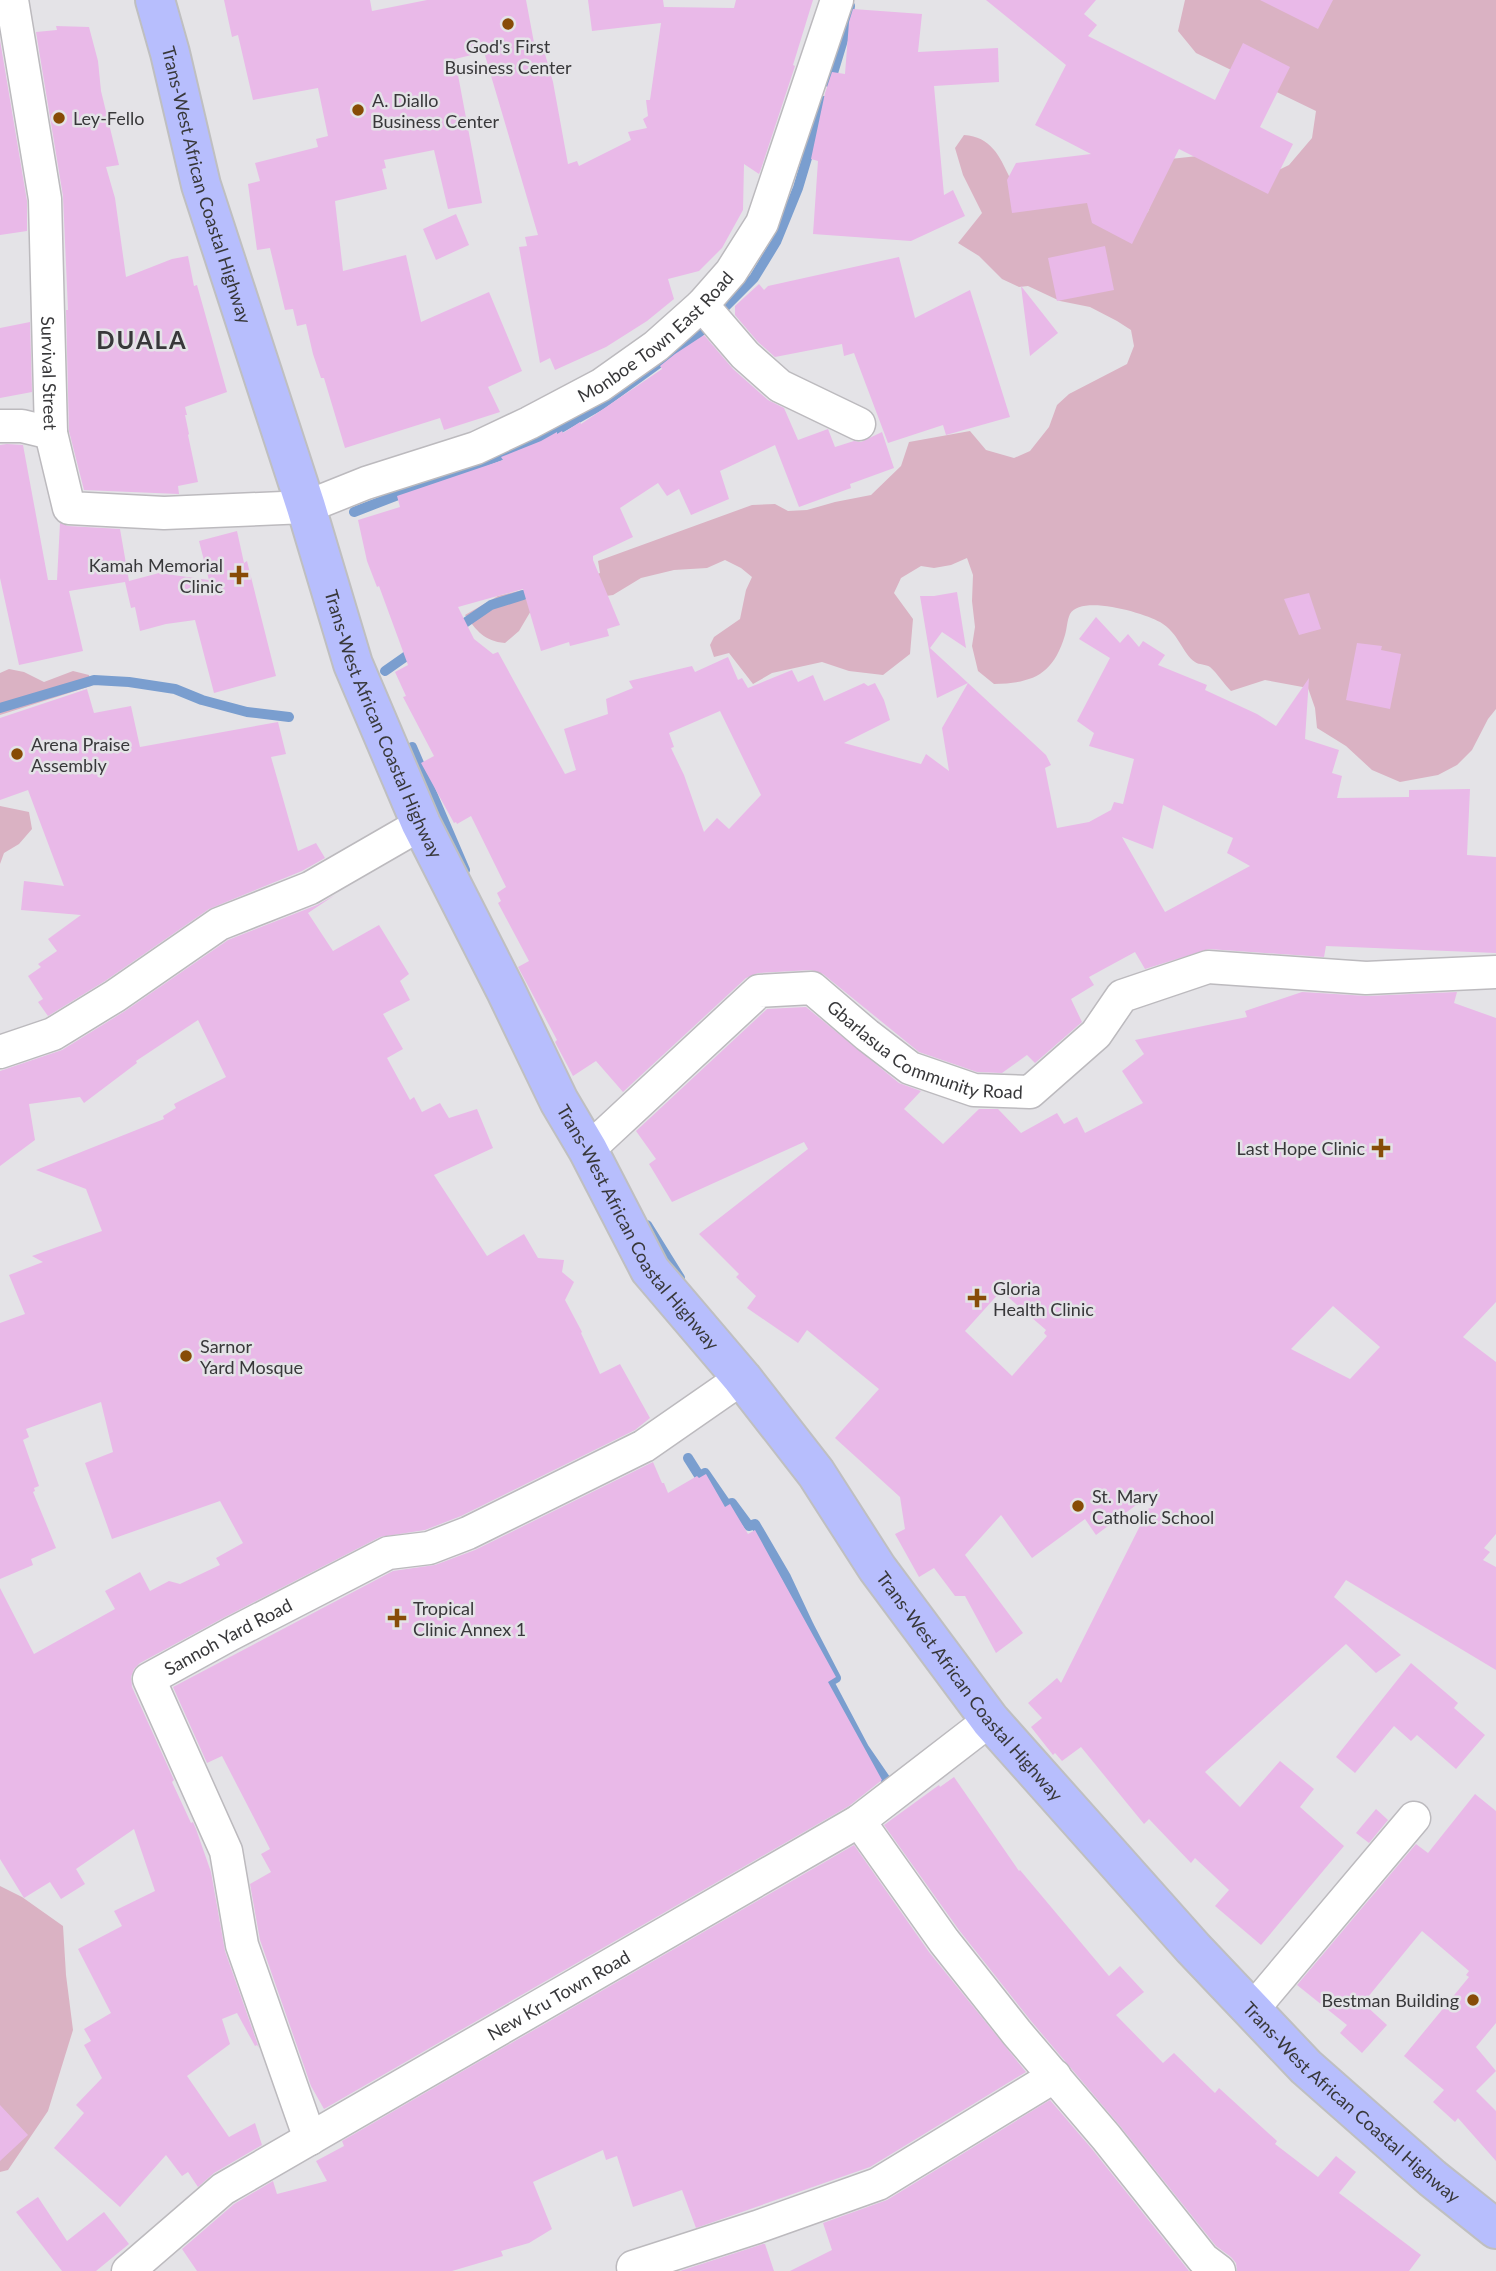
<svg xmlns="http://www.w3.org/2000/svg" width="1496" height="2271" font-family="Lato,sans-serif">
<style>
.green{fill:#dab2c3}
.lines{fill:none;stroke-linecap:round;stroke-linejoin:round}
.stream{stroke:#7a9ecf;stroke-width:10}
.building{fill:#e9b9e8;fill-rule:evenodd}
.minor-casing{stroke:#bcbabe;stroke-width:35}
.highway-casing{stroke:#bfbfc0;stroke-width:42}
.minor{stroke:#fff;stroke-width:32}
.highway{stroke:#b7befd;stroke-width:38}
.poi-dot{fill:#874c06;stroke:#e4e3e7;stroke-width:2.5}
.labels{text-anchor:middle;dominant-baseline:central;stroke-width:5;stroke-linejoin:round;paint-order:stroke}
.poi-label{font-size:18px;fill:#38383a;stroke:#e4e3e7;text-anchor:start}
.street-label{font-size:18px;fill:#38383a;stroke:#e4e3e7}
.district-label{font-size:24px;font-weight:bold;letter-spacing:2px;fill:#38383a;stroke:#e4e3e7}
</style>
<rect width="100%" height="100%" fill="#e4e3e7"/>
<!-- green -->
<path class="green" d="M1185 0H1496V709L1488 719 1472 750 1457 765 1438 775 1400 782 1372 770 1346 746 1317 728 1315 708 1308 688 1265 680 1231 691C1224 684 1217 673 1210 667 1206 664 1199 665 1195 662 1182 653 1179 633 1160 622 1144 613 1081 594 1070 614 1067 620 1067 629 1065 635 1053 675 1033 683 994 684L978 671 972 646 975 627 972 601 973 575 967 558 951 565 934 568 921 566 901 578 894 593 913 619 910 654 883 675 849 671 822 662 772 673 753 684 729 653 714 657 710 645 714 637 740 619 746 590 752 577 741 568 725 560 707 568 674 570 641 578 613 595 558 603 532 609 519 631 505 643C484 641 477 631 465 615L498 596 523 590 567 585 600 573 598 561 752 505 775 504 788 511 807 510 835 502 871 495 901 466 909 442 970 431 986 450 1014 458 1030 451 1049 427 1057 405 1069 394 1127 364 1134 346 1131 330 1117 321 1090 307 1060 301 1028 286 1019 287 1002 279 979 256 958 243 982 213 963 175 955 148 964 135C991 137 999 155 1010 178L1063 191 1135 220 1148 212 1159 181 1170 159 1198 156 1260 179 1289 165 1312 138 1316 111 1196 53 1178 31Z
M9 669 24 672 44 682 73 671 89 675 91 686 0 715V673Z
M0 806 29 812 32 829 19 844 4 853 0 864Z
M0 1886 22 1897 63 1926 66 1975 73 2030 48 2111 8 2170 0 2172Z"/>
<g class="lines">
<!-- stream -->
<path class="stream" d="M830 83 846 30 850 6
M354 512 538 441 601 405 695 337 754 278 776 242 798 188 824 101
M456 629 491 605 523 595
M385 671 415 650
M0 708 94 680 129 682 175 689 202 700 247 712 289 717
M412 747 465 870
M647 1225 680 1278
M688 1458 700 1477 705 1473 727 1505 732 1503 749 1526 755 1524 786 1577 809 1626 836 1678 829 1682 864 1748 886 1780"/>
</g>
<!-- building -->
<path class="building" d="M224 0H370L372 11 427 0H526L535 48 543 47 553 82 568 164 577 161 579 166 631 140 628 132 647 128 643 119 648 116 646 100H650L661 23 592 31 588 0H663L664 7 734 8 736 0H813L793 65 795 66 761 169 759 174 744 164 743 210 722 248 699 271 668 279 674 299 647 321 606 347 555 370 550 358 540 363 519 247 527 246 525 237 538 235 484 52 455 59 482 203 448 209 434 150 384 160 386 168 382 169 387 189 335 201 343 271 406 255 421 322 489 292 522 371 488 387 500 412 444 430 440 418 345 448 324 378H321L313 354 306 324 297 326 293 309 285 310 270 248 257 250 248 184 260 181 255 163 318 147 316 139 328 136 318 88 253 100 238 35 232 37Z
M986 0H1096L1084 14 1097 25 1088 36 1215 100 1243 43 1290 67 1260 127 1293 144 1268 194 1179 149 1132 244 1092 223 1087 203 1012 213 1007 180 1016 163 1091 154 1035 125 1066 65Z
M1260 0H1333L1318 29Z
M853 9 922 14 918 52 998 48 999 82 934 86 944 195 953 190 965 216 911 241 813 234 818 161 811 159 825 93 832 72 845 74 849 22Z
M56 26 89 27 98 61 101 91 119 165 106 167 115 198 126 277 172 259 188 256 194 286 197 285 227 392 185 407 187 415H185L189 434 188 435 198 482 178 486 179 494 84 490 69 431 66 310H68L63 196 36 32 57 30Z
M0 40 27 201V231L0 235Z
M456 214 469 245 436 260 423 229Z
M1105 246 1114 290 1057 301 1048 258Z
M899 257 915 318 970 290 1010 417 946 435 943 425 888 443 854 353 844 356 842 344 775 357 758 342 735 315V306L759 284 764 290 768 286Z
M1021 286 1058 333 1030 356Z
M30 322 32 392 0 398V328Z
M704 335 733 369 768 400 784 408 798 440 828 429 835 447 854 441 861 442 882 432 894 468 850 484 851 488 799 507 775 445 720 471 729 499 691 515 679 489 667 496 658 483 620 508 633 537 593 556V560L620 625 607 629 609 636 570 646 569 642 541 651 523 589 458 607 474 639 493 654 498 652 565 774 576 770 564 729 608 714 606 699 633 688 629 681 692 666 695 672 728 657 738 680 742 678 748 688 792 670 798 682 813 675 824 701 864 683 868 686 875 683 884 700 890 720 844 743 921 764 926 754 949 771 942 728 968 683 1046 755 1051 765 1045 768 1057 828 1089 822 1111 810 1114 802 1123 804 1134 759 1089 746 1094 733 1077 721 1110 658 1079 639 1096 617 1120 643 1128 634 1139 647 1143 641 1165 655 1158 665 1207 685 1205 690 1257 714 1276 726 1309 678 1305 739 1339 750 1332 773 1342 776 1337 798 1409 797V790L1470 789 1467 855 1496 857V953L1326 946 1324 957 1209 949 1145 969 1135 952 1089 977 1094 985 1071 999 1082 1022 1035 1063 1027 1055 1002 1073 977 1072 919 1052 823 974 811 970 758 973 746 978 623 1092 596 1061 573 1076 555 1042 557 1040 518 967 529 961 498 903 501 901 497 893 506 887 471 816 457 824 456 822 454 823 421 763 434 756 403 697 406 696 395 672 408 665 379 586 377 587 367 561 358 520 400 507 397 496 503 460 501 457 541 441 557 432V434L562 431 563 433 580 422 581 424 662 369 660 366 675 354ZM720 711 761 795 729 829 717 818 704 832 684 775 671 748 674 747 669 733ZM1163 805 1233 838 1227 853 1250 866 1165 912 1122 837 1153 849Z
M7 444 23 445 48 580H57L60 523 68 526 120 529 129 581 159 573 209 580 199 541 237 531 244 563 247 561 251 577 276 676 214 693 195 620 166 624 140 631 135 607 131 608 125 582 69 591 83 651 19 665 0 578V445Z
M957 592 966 648 942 632 930 648 968 683 937 698 920 596H934Z
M1309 593 1321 629 1299 635 1284 599Z
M1357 643 1382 646 1381 650 1401 654 1390 709 1346 700Z
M87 689 94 713 131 706 140 747 278 722 286 754 271 757 298 851 316 843 325 858 302 871 209 909 105 981 48 1016 38 1002 43 999 28 976 41 967 38 964 57 951 48 939 81 915 21 910 24 881 64 886 28 790 0 800V718Z
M335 895 308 913 333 951 379 925 409 974 400 981 410 1000 383 1014 403 1049 387 1058 410 1100 414 1097 422 1112 440 1103 449 1118 477 1109 493 1148 434 1175 487 1256 524 1234 538 1258 564 1260 562 1272 574 1282 565 1300 582 1332 581 1333 600 1374 620 1364 650 1418 635 1430 461 1516 425 1530 380 1537 223 1618 140 1663 134 1669 131 1677 132 1687 174 1780 172 1782 191 1823 193 1822 196 1829 211 1872 225 1951 259 2048 257 2045 255 2046 237 2013 222 2019 230 2044 187 2076 229 2137 255 2123 262 2145 214 2173 198 2187 188 2172 182 2176 166 2155 120 2207 54 2148 84 2113 76 2105 102 2078 84 2045 91 2041 84 2029 111 2013 78 1949 122 1926 114 1911 155 1891 134 1829 76 1869 85 1884 61 1899 50 1882 24 1898 0 1859V1588L34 1654 115 1609 105 1591 140 1572 150 1591 169 1581 180 1584 220 1565 216 1558 243 1543 220 1501 112 1539 85 1463 113 1452 101 1402 26 1429 29 1437 23 1440 39 1486 34 1488 35 1491 33 1492 56 1548 31 1559 33 1565 0 1579V1323L25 1314 9 1275 43 1262 32 1256 102 1231 86 1189 36 1170 164 1119 163 1116 176 1108 174 1104 226 1077 198 1020 136 1061 137 1063 84 1103 80 1097 29 1104 35 1140 0 1166V1071L62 1050 125 1011 228 940 317 905Z
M1302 992 1367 996 1457 992 1454 1003 1496 1018V1302L1463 1337 1496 1362V1534L1484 1548 1490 1552 1483 1560 1496 1567V1670L1346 1580 1334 1597 1401 1655 1376 1673 1346 1644 1205 1772 1240 1807 1280 1761 1314 1789 1300 1807 1344 1846 1261 1945 1215 1906 1229 1890 1195 1858 1191 1863 1149 1819 1144 1824 1081 1747 1062 1761 1055 1753 1053 1755 1031 1727 1042 1718 1028 1703 1057 1678 1061 1683 1159 1488 1096 1535 1085 1519 1032 1558 1001 1515 965 1555 1023 1633 996 1653 965 1596H955L934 1568 919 1577 895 1534 905 1529 900 1497 835 1438 879 1389 807 1330 798 1343 747 1308 756 1296 736 1277 739 1274 699 1234 808 1149 804 1142 672 1202 649 1164 656 1159 636 1131 767 1009 806 1007 899 1083 921 1091 904 1109 943 1144 979 1109H998L1021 1133 1057 1113 1064 1124 1077 1117 1085 1133 1143 1103 1122 1071 1144 1054 1135 1040 1247 1017 1245 1011ZM1001 1291 1046 1330 1044 1333 1047 1336 1012 1376 965 1331ZM1333 1306 1380 1347 1350 1379 1291 1349Z
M653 1462 662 1483H664L668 1493 697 1476 699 1478 706 1474 725 1507 730 1504 748 1534 755 1530 836 1677 828 1682 882 1780 849 1806 324 2109 311 2086 260 1940 250 1884 271 1872 261 1854 270 1849 222 1756 207 1763 173 1687 393 1571 435 1565 475 1550Z
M1411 1663 1458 1703 1454 1708 1485 1735 1456 1769 1417 1735 1411 1741 1394 1726 1355 1773 1336 1757Z
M954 1777 1019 1871 1020 1870 1109 1976 1120 1966 1144 1992 1116 2015 1163 2063 1174 2053 1215 2093 1219 2088 1277 2141 1275 2144 1318 2177 1336 2156 1356 2172 1339 2193 1421 2255 1409 2271H1237L1236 2263 1231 2257 1216 2246 1120 2126 1031 2021 959 1930 884 1825 939 1785 940 1787Z
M1475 1794 1496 1811V2023L1476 2047 1496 2071 1476 2091 1496 2111V2161L1458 2118 1455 2122 1433 2102 1444 2090 1404 2056 1469 1977 1466 1975 1469 1971 1422 1931 1363 2003 1387 2025 1362 2053 1340 2033 1347 2025 1297 1985 1416 1844 1428 1853Z
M1376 1809 1388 1820 1369 1843 1356 1833Z
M854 1845 929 1952 1026 2072 870 2167 696 2228 682 2190 633 2207 617 2156 606 2160 603 2150 533 2182 552 2229 529 2243 501 2251 503 2256 452 2271H197L182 2249 234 2204 273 2181 277 2194 327 2181 316 2161 344 2146 342 2141Z
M1050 2100 1092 2149 1189 2271H790L832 2250 823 2223 887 2200Z
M0 2105 28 2135 0 2161Z
M38 2197 67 2241 104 2212 129 2244 96 2271H62L16 2212Z
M765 2244 774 2271H680L763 2244Z"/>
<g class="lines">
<defs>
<g id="minor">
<path id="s1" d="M12 0 45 199 51 433 69 508 164 513 306 507 366 483 476 448 529 423 601 385 656 346 702 305 731 272 762 223 837 0"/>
<path d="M702 305 745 355 780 386 859 424"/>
<path d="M0 426H22L51 433"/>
<path d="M0 1052 53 1034 115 996 219 924 310 888 421 824"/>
<path id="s2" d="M588 1150 759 991 812 988 867 1035 910 1068 974 1090 1030 1092 1096 1034 1122 996 1208 967 1366 978 1496 972"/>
<path d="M859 1821 944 1941 1017 2033 1106 2137 1203 2259 1219 2271"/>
<path d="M1252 2010 1414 1818"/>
<path id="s3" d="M310 2139 242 1945 226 1851 149 1679 231 1634 388 1553 429 1548 468 1533 644 1446 742 1378"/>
<path d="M633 2267 757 2227 878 2184 1055 2076"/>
<path id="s4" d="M128 2271 223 2189 859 1821 990 1720"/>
</g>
<g id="highway">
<path id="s5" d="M155 0 170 53 201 185 306 507 353 664 421 824 506 991 559 1101 588 1150 650 1270 742 1378 816 1473 877 1568 990 1720 1193 1948 1306 2067 1432 2178 1496 2229"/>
</g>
</defs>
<!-- minor casing -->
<use href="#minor" class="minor-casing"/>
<!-- highway casing -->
<use href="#highway" class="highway-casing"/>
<!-- minor -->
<use href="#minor" class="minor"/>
<!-- highway -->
<use href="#highway" class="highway"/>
</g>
<!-- markers -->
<g class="poi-dot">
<circle cx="508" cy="24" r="7"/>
<circle cx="358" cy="110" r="7"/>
<circle cx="59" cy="118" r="7"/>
<path d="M235.5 564.5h7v7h7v7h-7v7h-7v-7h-7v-7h7z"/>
<circle cx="17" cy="754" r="7"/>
<path d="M1377.5 1137.5h7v7h7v7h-7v7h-7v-7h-7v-7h7z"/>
<path d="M973.5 1287.5h7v7h7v7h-7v7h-7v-7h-7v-7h7z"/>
<circle cx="186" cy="1356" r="7"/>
<circle cx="1078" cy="1506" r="7"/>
<path d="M393.5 1607.5h7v7h7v7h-7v7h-7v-7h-7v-7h7z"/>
<circle cx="1473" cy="2000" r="7"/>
</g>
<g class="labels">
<!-- poi labels -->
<g class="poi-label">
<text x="508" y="46" text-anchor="middle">God's First<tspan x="508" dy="21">Business Center</tspan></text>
<text x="372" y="100">A. Diallo<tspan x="372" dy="21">Business Center</tspan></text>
<text x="73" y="118">Ley-Fello</text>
<text x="223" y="565" text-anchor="end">Kamah Memorial<tspan x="223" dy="21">Clinic</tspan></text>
<text x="31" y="744">Arena Praise<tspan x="31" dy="21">Assembly</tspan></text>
<text x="1365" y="1148" text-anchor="end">Last Hope Clinic</text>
<text x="993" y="1288">Gloria<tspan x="993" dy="21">Health Clinic</tspan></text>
<text x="200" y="1346">Sarnor<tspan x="200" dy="21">Yard Mosque</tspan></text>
<text x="1092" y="1496">St. Mary<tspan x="1092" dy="21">Catholic School</tspan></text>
<text x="413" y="1608">Tropical<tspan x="413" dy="21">Clinic Annex 1</tspan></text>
<text x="1459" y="2000" text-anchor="end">Bestman Building</text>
</g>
<!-- street labels -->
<g class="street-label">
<text stroke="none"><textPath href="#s5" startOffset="192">Trans-West African Coastal Highway</textPath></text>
<text stroke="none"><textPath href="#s1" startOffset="1143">Monboe Town East Road</textPath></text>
<text stroke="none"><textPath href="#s1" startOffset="376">Survival Street</textPath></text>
<text stroke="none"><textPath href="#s5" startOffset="760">Trans-West African Coastal Highway</textPath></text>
<text stroke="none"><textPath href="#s2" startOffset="420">Gbarlasua Community Road</textPath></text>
<text stroke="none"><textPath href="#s5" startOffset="1326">Trans-West African Coastal Highway</textPath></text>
<text stroke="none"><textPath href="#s3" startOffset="579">Sannoh Yard Road</textPath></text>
<text stroke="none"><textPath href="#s5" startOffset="1894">Trans-West African Coastal Highway</textPath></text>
<text stroke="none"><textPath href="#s4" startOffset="513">New Kru Town Road</textPath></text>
<text stroke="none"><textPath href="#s5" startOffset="2460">Trans-West African Coastal Highway</textPath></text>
</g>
<!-- district labels -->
<g class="district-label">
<text x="142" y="339">DUALA</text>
</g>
</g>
</svg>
